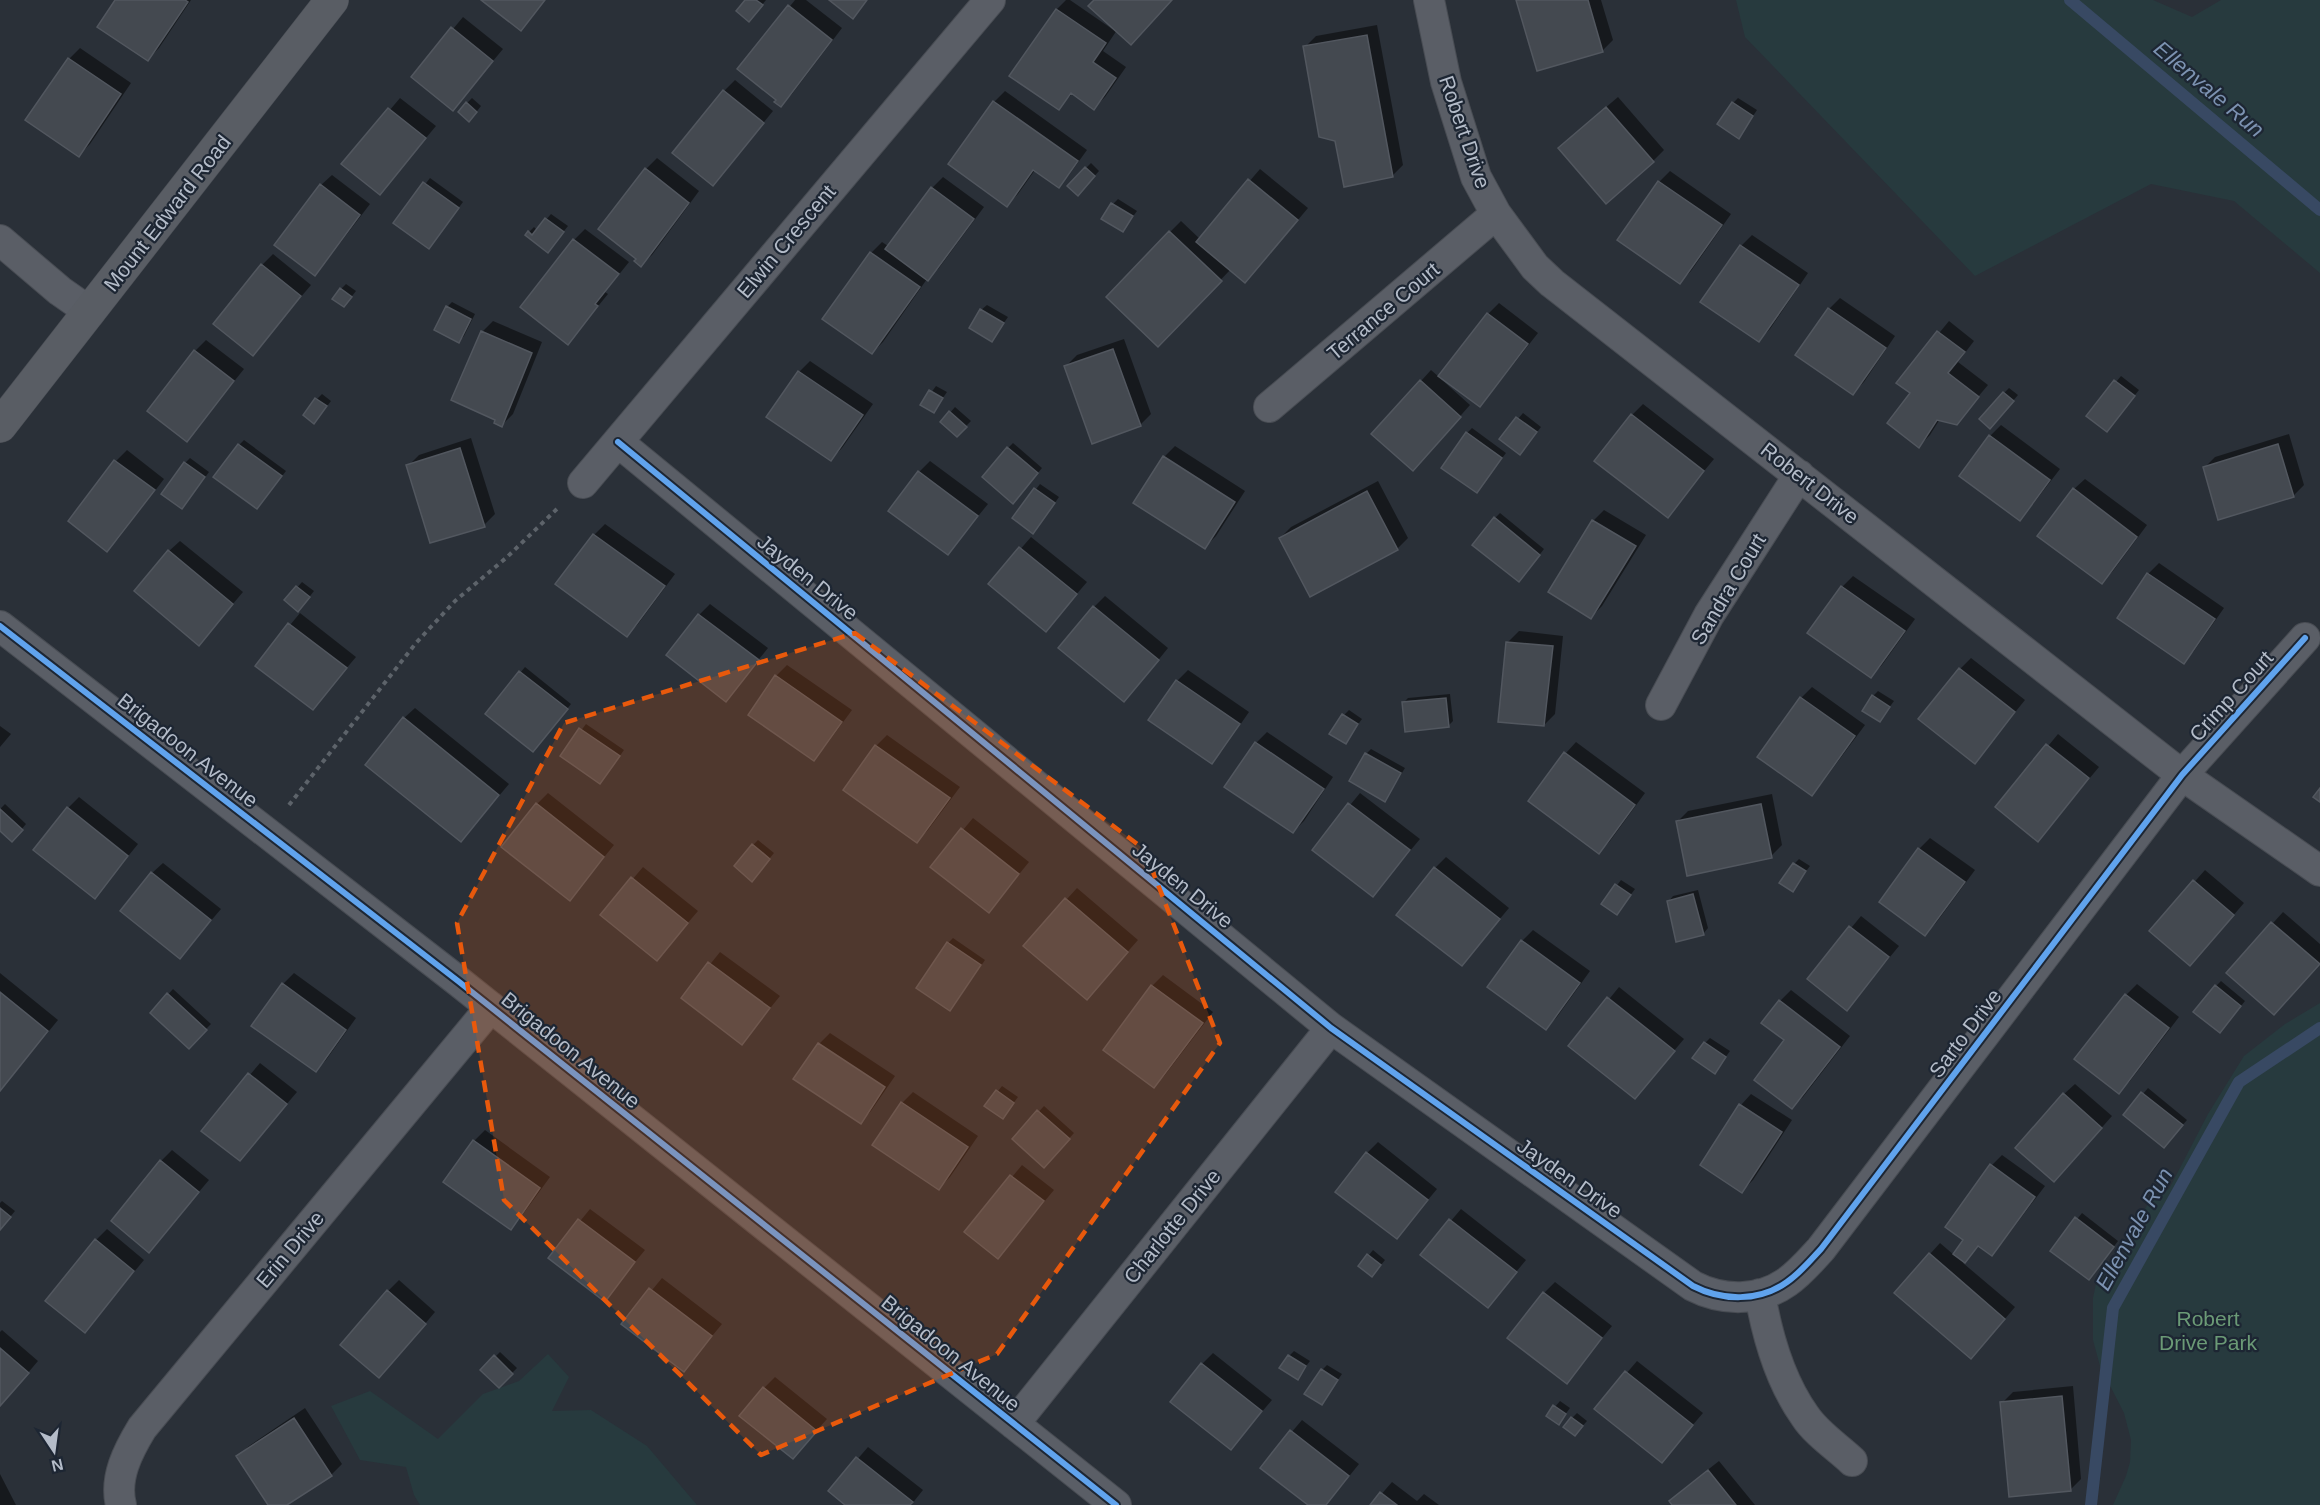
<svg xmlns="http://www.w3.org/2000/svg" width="2320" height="1505" font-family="Arial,sans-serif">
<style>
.green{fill:#273a3e}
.shadow{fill:#0007}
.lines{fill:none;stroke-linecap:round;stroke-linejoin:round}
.stream{stroke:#384963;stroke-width:12}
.building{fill:#444950;stroke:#52575f;stroke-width:1.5}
.street-casing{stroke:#484c53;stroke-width:32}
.secondary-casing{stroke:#484c53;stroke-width:34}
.path{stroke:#5d636a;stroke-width:4;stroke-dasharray:4.5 4.5;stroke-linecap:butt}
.street{stroke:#5a5e66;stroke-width:30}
.secondary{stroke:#595d64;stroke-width:33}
.cycleway-casing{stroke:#1d2633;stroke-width:10}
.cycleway{stroke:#60a3ed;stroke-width:6}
.marked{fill:#e8590c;fill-opacity:0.2;stroke:#e8590c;stroke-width:4.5;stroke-dasharray:12 8;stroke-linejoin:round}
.labels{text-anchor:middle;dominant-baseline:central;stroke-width:4.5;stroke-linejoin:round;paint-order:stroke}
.street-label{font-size:21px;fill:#b4bcc9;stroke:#1d2633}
.park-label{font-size:21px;fill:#6b9a76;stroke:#1d2633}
.water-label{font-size:22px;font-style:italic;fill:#7c92b1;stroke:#1d2633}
</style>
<rect width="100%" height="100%" fill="#2a3038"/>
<!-- green -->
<path class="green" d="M1736 0H2153L2192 17 2221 0H2320V273L2234 201 2151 184 1975 276 1745 37Z
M2320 1003V1505H2113L2126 1476 2130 1462 2131 1440 2124 1413 2100 1366 2093 1340V1298L2097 1279 2101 1273 2130 1248 2144 1210 2149 1203 2169 1189 2208 1114 2244 1056 2285 1024Z
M548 1354 569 1377 552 1411 591 1410 647 1446 697 1505H420L414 1495 406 1467 360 1460 331 1406 370 1391 438 1439 483 1394 519 1381Z"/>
<!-- shadow -->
<path class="shadow" d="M117 0H191L159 48 148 59Z
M747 0H766L754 15Z
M795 0H806L842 28 792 94 781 105 778 100 739 69Z
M1066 0H1070L1115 31 1116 30 1096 0H1171L1117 30 1103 51 1126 67 1105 97 1094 108 1073 93 1059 108 1011 75 1057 9Z
M1518 0H1601L1613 40 1602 51Z
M463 17 503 49 453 109 413 77Z
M1377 25 1403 165 1392 176 1337 140 1305 47 1316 36Z
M80 48 131 83 90 144 79 155 69 59Z
M735 80 773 111 713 184 724 91Z
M1005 91 1087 150 1069 175 1059 186 1035 170 1018 194 1007 205 994 102Z
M1618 97 1664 150 1653 161 1571 137Z
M400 98 436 126 380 193 344 164Z
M472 98 481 106 474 115 467 103Z
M1738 98 1757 110 1739 137 1733 103Z
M657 158 699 191 652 255 641 265 646 169Z
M1091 163 1099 171 1083 189 1069 185Z
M1260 169 1308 208 1256 270 1231 269 1169 334 1170 232 1181 221 1200 239Z
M1670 171 1731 214 1691 271 1680 282 1619 239 1659 182Z
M332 175 370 204 325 263 314 274 321 185Z
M943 177 984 207 939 268 927 279 883 342 872 353 871 253 882 242 888 246 932 188Z
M430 178 463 202 433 242 395 223Z
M1118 199 1137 211 1123 230 1113 204Z
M551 214 568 226 548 251 529 232 534 227 537 230Z
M585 229 629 262 605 292 608 294 568 343 522 307 574 240Z
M1752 235 1808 273 1770 329 1759 340 1741 246Z
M273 254 311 285 253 354 262 265Z
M346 284 356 291 349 300 341 289Z
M1840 298 1895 336 1864 382 1853 393 1829 309Z
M452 302 475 314 464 336 459 341 447 307Z
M1499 303 1538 333 1490 394 1480 405 1443 377 1441 379 1470 405 1423 458 1421 381 1431 370 1439 377 1488 314Z
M987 305 1008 317 992 340 981 310Z
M493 321 542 342 513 414 502 425 482 332Z
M1949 321 1974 341 1958 362 1988 385 1956 423 1940 419 1930 435 1919 446 1912 393 1899 382Z
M1124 339 1151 414 1140 425 1066 366 1077 355Z
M206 340 244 369 187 440 149 411 195 351Z
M810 361 873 404 842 448 831 459 799 372Z
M2121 376 2139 390 2111 425 2088 416Z
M936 386 947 392 934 411 922 405Z
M2009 388 2018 395 1995 422 2004 393Z
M322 394 331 401 319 417 317 399Z
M1643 404 1714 459 1667 516 1632 415Z
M955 407 971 421 957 435 942 422Z
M1523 413 1541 427 1525 448 1501 439Z
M2001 425 2060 469 2030 508 2020 519 1990 436Z
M1472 428 1506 453 1477 491 1467 433Z
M2289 434 2304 485 2293 496 2204 468 2215 457Z
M471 438 495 514 484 525 408 466 419 455Z
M244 440 286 471 262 502 239 445Z
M1013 443 1042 468 1018 497 1008 448Z
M1175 446 1245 491 1216 536 1205 547 1164 457Z
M127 450 164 479 118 539 107 550 70 521 116 461Z
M190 458 209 472 187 502 185 463Z
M930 461 988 504 948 553 890 510 919 472Z
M2085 479 2147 525 2113 571 2102 582 2074 489Z
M1378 481 1408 538 1397 549 1280 538 1291 527Z
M1040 484 1059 497 1038 527 1014 518Z
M1604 510 1646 535 1602 606 1591 617 1593 521Z
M1500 513 1544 549 1524 575 1495 518Z
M605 524 675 574 638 624 627 635 594 535Z
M1031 537 1087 582 1046 630 990 584Z
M180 541 243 592 199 644 169 551Z
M2159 563 2224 608 2194 651 2183 662 2148 574Z
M1853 576 1915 619 1882 665 1871 676 1842 587Z
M302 582 314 591 303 605 286 600Z
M1105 596 1168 648 1135 689 1094 607Z
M710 604 768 648 726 700 699 615Z
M300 613 356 657 313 708 257 665Z
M1519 631 1563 636 1555 714 1544 725 1508 642Z
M1971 658 2025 700 1975 762 1960 669Z
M787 665 852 710 824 748 813 759 776 676Z
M525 667 571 704 538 745 487 713Z
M1188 670 1249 712 1222 751 1211 762 1177 681Z
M1812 687 1865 725 1822 783 1811 794 1759 757 1801 698Z
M1878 691 1894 701 1880 720 1873 696Z
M1450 694 1453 721 1448 726 1403 703 1408 698Z
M415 708 509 784 471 829 404 718Z
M1349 710 1362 719 1345 742 1344 715Z
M586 724 624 750 605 777 562 756Z
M0 726 11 734 0 747Z
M1267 732 1333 777 1304 821 1293 832 1256 743Z
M2058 734 2099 767 2038 840 1998 807Z
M887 735 960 787 928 830 917 841 876 746Z
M1576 742 1645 793 1610 841 1599 852 1530 801 1566 753Z
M1371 749 1405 768 1385 800 1366 754Z
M548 793 614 845 570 899 537 804Z
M1360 793 1420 839 1373 895 1314 849Z
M1772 794 1782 845 1771 856 1677 822 1688 811Z
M79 797 138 844 95 897 68 808Z
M5 804 26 824 17 835 0 829V809Z
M973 818 1029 862 989 911 932 867Z
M1930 838 1975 870 1936 923 1925 934 1881 902 1919 849Z
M758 840 774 853 757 874 753 845Z
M1446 857 1509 908 1462 964 1435 868Z
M1799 859 1810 866 1792 890 1794 864Z
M163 863 221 909 180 957 152 873Z
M643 867 698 911 657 959 602 915Z
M2205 870 2244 903 2201 953 2151 931Z
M1621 880 1635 889 1617 913 1603 904Z
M1077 888 1138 940 1087 998 1025 945Z
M1698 890 1708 928 1703 934 1668 902 1673 896Z
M2283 912 2320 944V963L2285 1003 2228 973Z
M1861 916 1899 946 1847 1009 1809 979Z
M1533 930 1590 971 1557 1017 1546 1028 1489 987 1522 941Z
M953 938 985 960 955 1004 948 943Z
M720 952 780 996 742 1043 683 998Z
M0 973 58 1020 0 1091Z
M294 973 356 1018 326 1060 315 1071 283 984Z
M1163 975 1213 1012 1165 1075 1154 1086 1152 986Z
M2221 981 2245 1001 2225 1026 2216 986Z
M2137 984 2179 1017 2130 1081 2119 1092 2126 995Z
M1619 987 1684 1039 1635 1097 1571 1046Z
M173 989 211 1024 189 1046 152 1012Z
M1791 990 1850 1036 1803 1097 1792 1107 1786 1040 1780 1001Z
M830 1033 895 1076 871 1111 860 1122 819 1044Z
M1710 1038 1730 1051 1715 1072 1705 1043Z
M260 1063 297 1092 240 1159 203 1130Z
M2075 1084 2112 1116 2065 1169 2064 1094Z
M1002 1086 1018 1097 1003 1117 987 1105Z
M2148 1088 2187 1120 2169 1141 2125 1115Z
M913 1092 978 1136 950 1177 939 1188 902 1103Z
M1751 1094 1792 1120 1753 1180 1742 1191 1702 1164 1741 1105Z
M1044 1106 1074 1133 1049 1161 1014 1139Z
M485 1130 550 1177 521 1217 511 1228 474 1141Z
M1378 1142 1437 1189 1397 1237 1367 1153Z
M172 1150 209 1180 149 1251 161 1161Z
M2002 1155 2045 1186 2002 1243 1991 1254 1980 1245 1963 1263 2015 1307 1982 1346 1930 1254 1940 1243 1954 1255 1966 1240 1992 1165Z
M1022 1165 1054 1190 998 1257 967 1232Z
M2 1201 15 1211 0 1229V1203Z
M590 1209 645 1250 604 1300 550 1258Z
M1461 1209 1526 1260 1488 1306 1422 1255Z
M2082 1213 2118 1241 2094 1273 2052 1251Z
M107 1229 144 1260 85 1331 96 1240Z
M1373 1250 1385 1260 1377 1270 1360 1266Z
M662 1278 722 1324 684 1370 624 1324Z
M399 1280 435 1312 390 1365 388 1291Z
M1555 1282 1612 1326 1566 1382 1544 1293Z
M2 1330 38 1361 0 1406V1332Z
M1294 1351 1310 1361 1297 1378 1289 1356Z
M500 1352 517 1368 499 1386 482 1370Z
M1213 1353 1272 1400 1231 1448 1202 1364Z
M1637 1361 1703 1413 1662 1461 1596 1409Z
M1327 1365 1342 1374 1322 1403V1370Z
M775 1377 827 1419 793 1457 764 1388Z
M2073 1386 2081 1479 2070 1490 2002 1403 2013 1392Z
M1560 1401 1570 1408 1559 1423 1548 1415Z
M305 1408 342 1464 331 1475 284 1505H270L238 1456 249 1446Z
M1577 1413 1587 1421 1580 1429 1572 1418Z
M1302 1420 1359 1464 1326 1505H1310L1262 1467Z
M868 1447 923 1490 911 1505H847L830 1491Z
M1719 1461 1755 1505H1674L1671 1501 1682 1490Z
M0 1474 16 1505H0Z
M1392 1482 1417 1501 1424 1494 1439 1505H1372Z"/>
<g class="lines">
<!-- stream -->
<path class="stream" d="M2070 0 2320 210
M2091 1505 2113 1308 2239 1082 2320 1028"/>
</g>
<!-- building -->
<path class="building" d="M115 0H185L188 2 148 61 97 27Z
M481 0H545L521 31Z
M745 0H756L763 5 749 22 736 11Z
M829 0H867L853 19Z
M1094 0H1172L1131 45 1088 6Z
M1516 0H1588L1603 52 1537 71Z
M788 5 832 40 781 107 774 102 776 100 737 69Z
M1056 9 1106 43 1093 62 1116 78 1094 110 1071 93 1059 110 1009 76Z
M451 27 493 61 453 111 411 77Z
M1367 35 1393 177 1344 187 1335 141 1319 137 1303 46Z
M68 58 121 94 79 157 25 120Z
M723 90 764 123 713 186 672 153Z
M993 101 1078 161 1059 188 1033 170 1007 207 948 164Z
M466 102 477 112 469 122 458 112Z
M1732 102 1753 116 1739 139 1717 124Z
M1606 107 1654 162 1606 204 1558 148Z
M388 108 426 138 380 195 341 164Z
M1085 167 1095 176 1078 196 1067 186Z
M645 168 689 203 641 267 634 261 636 259 598 229Z
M1248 179 1298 220 1245 283 1196 242Z
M1658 181 1722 225 1680 284 1617 240Z
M423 182 459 208 429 249 393 223Z
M320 184 360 215 315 276 274 245Z
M931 187 974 219 928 281 885 249Z
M1111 203 1133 216 1123 232 1101 219Z
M545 218 564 232 548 253 525 235 528 231 532 235Z
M1169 231 1222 281 1158 347 1106 297Z
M573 239 619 274 595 304 598 306 568 345 520 307Z
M1740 245 1799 285 1759 342 1700 302Z
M870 252 920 287 872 354 822 319Z
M261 264 301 296 253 356 213 324Z
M340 288 352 297 344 307 332 299Z
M446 306 471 319 459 343 434 330Z
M1828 308 1886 348 1853 395 1795 355Z
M980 309 1004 323 992 342 969 328Z
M1487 313 1528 344 1480 407 1438 376Z
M481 331 532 353 502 427 494 423 495 420 451 400Z
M1937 331 1965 352 1948 373 1979 397 1957 425 1937 420 1919 448 1887 423 1910 393 1896 383Z
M1113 349 1141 426 1092 444 1064 366Z
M194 350 234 381 187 442 147 411Z
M798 371 863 415 831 461 766 417Z
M1420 380 1461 417 1413 471 1371 434Z
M2114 380 2135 396 2107 432 2086 416Z
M929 390 943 398 934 413 920 405Z
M2003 392 2014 401 1990 429 1979 419Z
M315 398 327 406 314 424 303 415Z
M949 411 967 427 957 437 940 422Z
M1631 414 1704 471 1668 518 1594 461Z
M1516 417 1537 432 1520 455 1499 439Z
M1466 432 1502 458 1477 493 1441 468Z
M1989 435 2050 480 2020 521 1959 476Z
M238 444 282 476 257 509 213 477Z
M2278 444 2294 497 2218 520 2203 467Z
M1007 447 1038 473 1013 504 982 477Z
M460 448 485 527 430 543 406 465Z
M1163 456 1235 502 1205 549 1133 503Z
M114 460 155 490 107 552 68 521Z
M184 462 205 477 182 509 161 494Z
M918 471 978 516 948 555 888 511Z
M1034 488 1055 503 1033 534 1012 518Z
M2073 488 2137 537 2102 584 2037 536Z
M1367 491 1398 550 1310 597 1279 538Z
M1494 517 1540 555 1519 582 1472 545Z
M1592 520 1636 546 1591 619 1548 592Z
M593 534 665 586 627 637 555 584Z
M1019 547 1077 594 1046 632 988 584Z
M168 550 233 604 199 646 134 591Z
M2147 573 2215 619 2184 664 2117 618Z
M296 586 310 597 298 612 284 600Z
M1841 586 1905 631 1871 678 1807 633Z
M1093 606 1159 660 1124 702 1058 648Z
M698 614 759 660 726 702 666 655Z
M288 623 347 668 313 710 255 666Z
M1506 642 1553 646 1544 726 1498 722Z
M1959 668 2015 712 1975 764 1918 719Z
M519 671 568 709 533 752 485 714Z
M775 675 842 722 814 761 748 715Z
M1176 680 1240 724 1212 764 1148 720Z
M1872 695 1890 707 1880 722 1862 711Z
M1800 697 1855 736 1812 796 1757 757Z
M1446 698 1449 727 1405 732 1402 702Z
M1342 714 1358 724 1346 744 1329 734Z
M403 717 499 795 461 842 365 765Z
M579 728 620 756 600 784 560 756Z
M1255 742 1324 789 1293 833 1224 787Z
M2046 744 2089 778 2038 842 1995 807Z
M875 745 950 798 917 843 843 790Z
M1564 752 1635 805 1599 854 1528 801Z
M1365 753 1401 773 1385 802 1349 781Z
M2320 788V802L2313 797Z
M536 803 604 857 570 901 501 847Z
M1348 803 1410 850 1373 897 1312 850Z
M1761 804 1772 858 1687 876 1676 821Z
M67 807 128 856 95 899 33 850Z
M0 809 23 830 12 842 0 831Z
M961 828 1019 874 989 913 930 867Z
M752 844 770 859 752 882 734 866Z
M1918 848 1965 882 1925 936 1879 902Z
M1793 863 1806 871 1793 892 1779 883Z
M1434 867 1500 919 1462 966 1396 915Z
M151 872 211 920 180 959 120 911Z
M631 877 688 923 657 961 600 915Z
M2193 880 2234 915 2190 966 2149 931Z
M1615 884 1631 895 1617 915 1601 904Z
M1693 894 1704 935 1676 942 1667 901Z
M1065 898 1128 952 1087 1000 1023 946Z
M2271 922 2320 964 2274 1015 2226 973Z
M1849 926 1889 957 1847 1011 1807 979Z
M1521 940 1580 983 1546 1030 1487 987Z
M947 942 981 965 950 1011 916 988Z
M708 962 770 1008 742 1045 681 998Z
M282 983 346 1030 316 1072 251 1026Z
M1151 985 1203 1023 1154 1088 1103 1050Z
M2215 985 2241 1006 2220 1033 2193 1012Z
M0 992 48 1031 0 1091Z
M167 993 207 1030 189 1049 150 1013Z
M2125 994 2169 1028 2119 1094 2074 1059Z
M1607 997 1675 1051 1635 1099 1568 1046Z
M1779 1000 1840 1047 1792 1109 1754 1080 1784 1040 1761 1023Z
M1704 1042 1726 1057 1715 1074 1692 1058Z
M818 1043 885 1087 861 1124 793 1079Z
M248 1073 287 1104 240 1161 201 1131Z
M996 1090 1014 1103 1003 1119 984 1106Z
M2141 1092 2183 1125 2164 1148 2123 1115Z
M2063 1093 2102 1128 2054 1182 2015 1148Z
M901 1102 968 1147 939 1190 872 1145Z
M1739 1104 1782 1132 1742 1193 1700 1165Z
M1037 1110 1070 1139 1044 1168 1012 1139Z
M473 1140 540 1188 511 1230 443 1182Z
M1366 1152 1428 1200 1397 1239 1335 1192Z
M160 1160 199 1192 149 1253 111 1221Z
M1990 1164 2035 1197 1992 1256 1978 1246 1965 1263 1953 1254 1963 1240 1945 1227Z
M1010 1175 1044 1201 998 1259 964 1232Z
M0 1208 11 1217 0 1230Z
M2075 1217 2114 1247 2089 1280 2050 1251Z
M578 1219 635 1262 605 1302 548 1258Z
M1449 1219 1517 1272 1488 1308 1420 1255Z
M95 1239 134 1271 85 1333 45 1301Z
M1929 1253 2005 1319 1971 1359 1894 1293Z
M1367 1254 1381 1265 1372 1277 1358 1266Z
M649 1288 712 1336 684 1372 621 1324Z
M387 1290 426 1324 379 1378 340 1345Z
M1543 1292 1602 1338 1567 1384 1507 1338Z
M0 1348 29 1373 0 1406Z
M494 1355 513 1374 499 1388 480 1370Z
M1288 1355 1306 1366 1298 1380 1279 1368Z
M1201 1363 1262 1411 1231 1450 1170 1402Z
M1321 1369 1338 1380 1322 1405 1304 1394Z
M1625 1371 1693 1425 1662 1463 1594 1409Z
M763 1387 817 1431 793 1459 739 1416Z
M2062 1396 2071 1491 2009 1497 2000 1402Z
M1553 1405 1566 1414 1559 1425 1546 1416Z
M1571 1417 1583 1426 1575 1436 1563 1427Z
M294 1418 332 1476 287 1505H268L236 1456Z
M1290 1430 1349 1476 1326 1505H1308L1260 1468Z
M856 1457 913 1502 910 1505H845L828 1491Z
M1708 1470 1736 1505H1672L1669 1501Z
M1380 1492 1397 1505H1370Z"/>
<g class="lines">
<defs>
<path id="street" d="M1429 0 1446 82 1476 177 1496 214 1535 267 1552 283 2182 775 2320 871
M0 240 60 291 90 312
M1269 407 1496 214
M618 442 1331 1028 1693 1286C1722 1301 1759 1302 1787 1282 1800 1273 1810 1261 1821 1249L2182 775 2305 638
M583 483 990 0
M0 626 458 981 1116 1505
M1661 705 1709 615 1799 475
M1760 1294C1767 1335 1780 1381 1805 1416 1816 1433 1837 1447 1852 1461
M1014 1424 1331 1028
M121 1505C114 1478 128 1451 142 1428L491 1007"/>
<path id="secondary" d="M0 426 332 0"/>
</defs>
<!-- street casing -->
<use href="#street" class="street-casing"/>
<!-- secondary casing -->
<use href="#secondary" class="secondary-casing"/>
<!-- path -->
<path class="path" d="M289 805 416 643 455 601 506 558 559 507"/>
<!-- street -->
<use href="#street" class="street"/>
<!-- secondary -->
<use href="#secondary" class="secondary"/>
<defs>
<path id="cycleway" d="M618 442 1331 1028 1693 1286C1722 1301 1759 1302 1787 1282 1800 1273 1810 1261 1821 1249L2182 775 2305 638
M0 626 458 981 1116 1505"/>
</defs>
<!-- cycleway casing -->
<use href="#cycleway" class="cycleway-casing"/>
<!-- cycleway -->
<use href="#cycleway" class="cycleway"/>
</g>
<!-- marked area -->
<path class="marked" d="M855 633 1144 849 1220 1043 997 1354 761 1455 504 1200 457 923 564 723Z"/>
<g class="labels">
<!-- street labels -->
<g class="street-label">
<text transform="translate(1465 132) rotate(71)">Robert Drive</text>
<text transform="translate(167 213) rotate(-52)">Mount Edward Road</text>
<text transform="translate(786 241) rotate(-50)">Elwin Crescent</text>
<text transform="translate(1383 311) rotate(-40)">Terrance Court</text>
<text transform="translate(1810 483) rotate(38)">Robert Drive</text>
<text transform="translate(808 577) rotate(39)">Jayden Drive</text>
<text transform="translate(1728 589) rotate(-59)">Sandra Court</text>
<text transform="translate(2231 696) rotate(-48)">Crimp Court</text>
<text transform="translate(188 750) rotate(38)">Brigadoon Avenue</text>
<text transform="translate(1183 885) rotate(39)">Jayden Drive</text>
<text transform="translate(1965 1033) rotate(-53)">Sarto Drive</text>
<text transform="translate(571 1050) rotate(39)">Brigadoon Avenue</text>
<text transform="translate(1570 1178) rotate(35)">Jayden Drive</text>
<text transform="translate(1172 1226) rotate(-51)">Charlotte Drive</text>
<text transform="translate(290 1249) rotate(-50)">Erin Drive</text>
<text transform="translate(951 1353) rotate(39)">Brigadoon Avenue</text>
</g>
<!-- park labels -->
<g class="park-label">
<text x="2208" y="1318">Robert<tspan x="2208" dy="24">Drive Park</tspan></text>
</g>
<!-- water labels -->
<g class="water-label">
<text transform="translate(2209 89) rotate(40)">Ellenvale Run</text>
<text transform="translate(2134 1229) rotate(-61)">Ellenvale Run</text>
</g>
</g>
<!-- north arrow -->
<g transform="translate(54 1451) rotate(167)" stroke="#1d2633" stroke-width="4.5" paint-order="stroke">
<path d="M0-4.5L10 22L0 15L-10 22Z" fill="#b4bcc9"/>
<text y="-9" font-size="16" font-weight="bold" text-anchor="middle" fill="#b4bcc9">N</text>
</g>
</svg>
